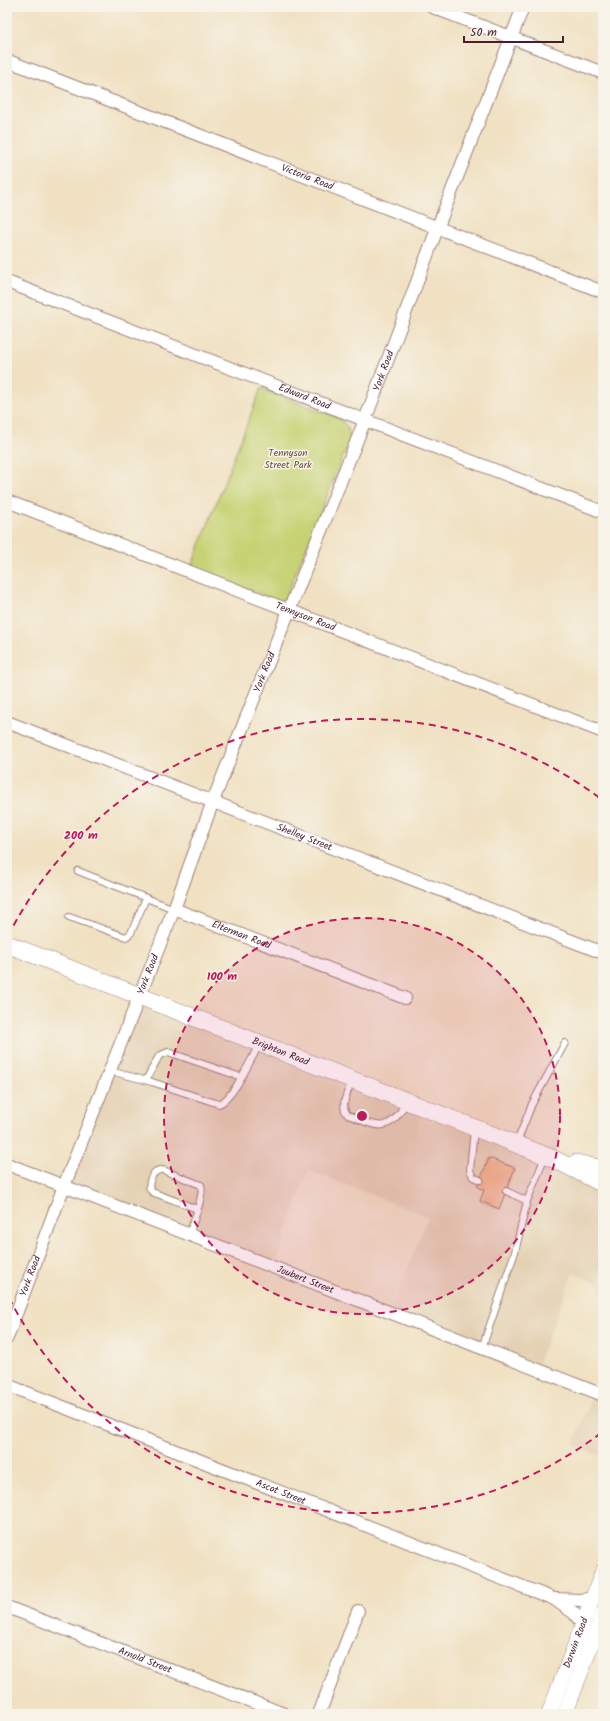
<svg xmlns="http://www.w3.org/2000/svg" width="610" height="1721" font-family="Kalam,sans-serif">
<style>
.built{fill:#e4d1b4}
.green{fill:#c6d375;stroke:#887950}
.building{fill:#edad7c}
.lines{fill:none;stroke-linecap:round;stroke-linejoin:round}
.service-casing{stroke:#9d8076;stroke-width:8}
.minor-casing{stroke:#9d8076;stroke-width:14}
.tertiary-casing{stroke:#9d8076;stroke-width:16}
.secondary-casing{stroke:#9d8076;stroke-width:18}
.service{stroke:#fff;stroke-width:6}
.minor{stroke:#fff;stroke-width:12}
.tertiary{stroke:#fff;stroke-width:15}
.secondary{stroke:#fff;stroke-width:17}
.ring{fill:none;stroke:#c2185b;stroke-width:2;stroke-dasharray:7 5}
.labels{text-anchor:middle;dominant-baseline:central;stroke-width:3;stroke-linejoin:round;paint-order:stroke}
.street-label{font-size:10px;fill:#4a1f2b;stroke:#f7f3e8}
.park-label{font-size:10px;fill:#694c3e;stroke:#f7f3e8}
.centre{fill:#c2185b;stroke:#f7f3e8;stroke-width:2}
.ring-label{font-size:12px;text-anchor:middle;font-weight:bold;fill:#c2185b;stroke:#f7f3e8;stroke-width:3;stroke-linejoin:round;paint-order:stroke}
</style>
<rect width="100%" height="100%" fill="#f7f3e8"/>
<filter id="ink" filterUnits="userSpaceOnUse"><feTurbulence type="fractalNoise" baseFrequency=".025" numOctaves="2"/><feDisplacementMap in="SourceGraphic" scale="8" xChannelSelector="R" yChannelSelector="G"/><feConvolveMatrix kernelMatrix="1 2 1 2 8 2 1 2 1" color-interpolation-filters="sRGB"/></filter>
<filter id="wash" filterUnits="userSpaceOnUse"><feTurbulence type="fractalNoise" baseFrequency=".012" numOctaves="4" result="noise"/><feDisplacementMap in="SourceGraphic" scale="16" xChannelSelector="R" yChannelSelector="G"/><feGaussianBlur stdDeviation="0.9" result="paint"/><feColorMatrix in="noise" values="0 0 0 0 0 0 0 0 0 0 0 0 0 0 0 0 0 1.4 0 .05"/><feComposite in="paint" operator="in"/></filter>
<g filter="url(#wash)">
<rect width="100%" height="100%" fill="#f0e1c2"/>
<!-- built -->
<path class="built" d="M140 997 603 1186V1295L599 1293 602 1285 573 1273 536 1368 391 1311 428 1217 308 1170 275 1266 65 1186Z
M594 1392 603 1396V1458L573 1445Z"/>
<!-- green -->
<path class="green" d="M261 388 340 419 348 428 350 439 286 597 279 601 191 568Z"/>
<g id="blocks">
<!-- building -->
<path class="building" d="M489 1158 515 1168 499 1209 480 1201 484 1190 477 1187Z"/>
</g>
</g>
<g filter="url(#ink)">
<use href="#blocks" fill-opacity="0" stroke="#9d8076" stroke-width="1"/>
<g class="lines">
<defs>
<path id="service" d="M78 871 174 909
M69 917 126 937 131 933 146 898
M110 1071 152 1082 219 1104C233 1099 251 1059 259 1045
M146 1080 159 1056 168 1052 241 1077
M352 1081C348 1091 339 1107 348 1115 376 1126 389 1136 406 1102
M474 1129 470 1170 473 1177 480 1180
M517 1142 532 1104 565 1043
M506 1191 527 1201
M189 1235C192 1224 205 1194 201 1185L163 1170C153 1169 150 1178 149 1187L152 1192 197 1209
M482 1348 515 1252 527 1201 545 1157"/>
<g id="minor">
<path d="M432 7 603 73"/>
<path id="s1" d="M11 62 603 292"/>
<path id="s2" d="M7 282 603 512"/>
<path id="s3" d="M7 501 603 732"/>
<path id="s4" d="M7 722 603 953"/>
<path id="s5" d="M174 909 405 998"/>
<path id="s6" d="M7 1164 603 1395"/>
<path id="s7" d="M7 1338 64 1186 174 909 213 801 365 420 437 229 523 7"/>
<path id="s8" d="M7 1385 554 1599 574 1613 583 1625"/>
<path d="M555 1599 580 1600 593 1598"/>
<path id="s9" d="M7 1607 284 1714"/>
<path d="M319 1714 358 1611"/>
</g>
<g id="tertiary">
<path id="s10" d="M549 1714 603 1571"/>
<path d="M565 1714 603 1613"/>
</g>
<g id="secondary">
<path id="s11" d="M7 944 554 1159 603 1184"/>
<path d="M576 1163 603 1169"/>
</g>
</defs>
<!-- service casing -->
<use href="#service" class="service-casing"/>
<!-- minor casing -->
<use href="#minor" class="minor-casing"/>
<!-- tertiary casing -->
<use href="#tertiary" class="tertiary-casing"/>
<!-- secondary casing -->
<use href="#secondary" class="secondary-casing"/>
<!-- service -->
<use href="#service" class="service"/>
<!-- minor -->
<use href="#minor" class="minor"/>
<!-- tertiary -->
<use href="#tertiary" class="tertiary"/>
<!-- secondary -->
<use href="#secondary" class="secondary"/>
</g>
</g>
<!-- distance rings -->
<circle cx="362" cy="1116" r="198" fill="#c2185b" fill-opacity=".12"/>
<g class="ring">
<circle cx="362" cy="1116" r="198"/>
<path d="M601 1433A397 397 0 0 1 8 1296M8 936A397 397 0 0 1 601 799"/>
</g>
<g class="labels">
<!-- street labels -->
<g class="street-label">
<text stroke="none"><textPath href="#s1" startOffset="318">Victoria Road</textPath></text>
<text stroke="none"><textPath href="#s7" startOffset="1038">York Road</textPath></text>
<text stroke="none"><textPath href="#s2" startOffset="319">Edward Road</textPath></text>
<text stroke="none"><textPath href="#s3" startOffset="320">Tennyson Road</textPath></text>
<text stroke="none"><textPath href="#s7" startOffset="714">York Road</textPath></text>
<text stroke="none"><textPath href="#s4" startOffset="319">Shelley Street</textPath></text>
<text stroke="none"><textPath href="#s5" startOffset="72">Elterman Road</textPath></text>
<text stroke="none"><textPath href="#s7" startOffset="390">York Road</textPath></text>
<text stroke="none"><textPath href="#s11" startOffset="294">Brighton Road</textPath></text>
<text stroke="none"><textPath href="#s7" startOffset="66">York Road</textPath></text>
<text stroke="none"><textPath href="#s6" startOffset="320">Joubert Street</textPath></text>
<text stroke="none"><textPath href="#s8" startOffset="294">Ascot Street</textPath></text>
<text stroke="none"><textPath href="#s10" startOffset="76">Darwin Road</textPath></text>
<text stroke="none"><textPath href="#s9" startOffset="148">Arnold Street</textPath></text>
</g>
<!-- park labels -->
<g class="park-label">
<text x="288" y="453">Tennyson<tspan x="288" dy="12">Street Park</tspan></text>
</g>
</g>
<circle cx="362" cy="1116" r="6" class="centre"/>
<g class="ring-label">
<text x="81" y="839">200 m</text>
<text x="222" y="980">100 m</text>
</g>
<!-- margin -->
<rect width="610" height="1721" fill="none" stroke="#f7f3e8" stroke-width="24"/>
<!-- scale -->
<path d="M464 36v6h99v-6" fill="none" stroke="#4a1f2b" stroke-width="2"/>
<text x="470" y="36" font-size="12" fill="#4a1f2b" stroke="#f7f3e8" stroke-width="3" paint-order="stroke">50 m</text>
</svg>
